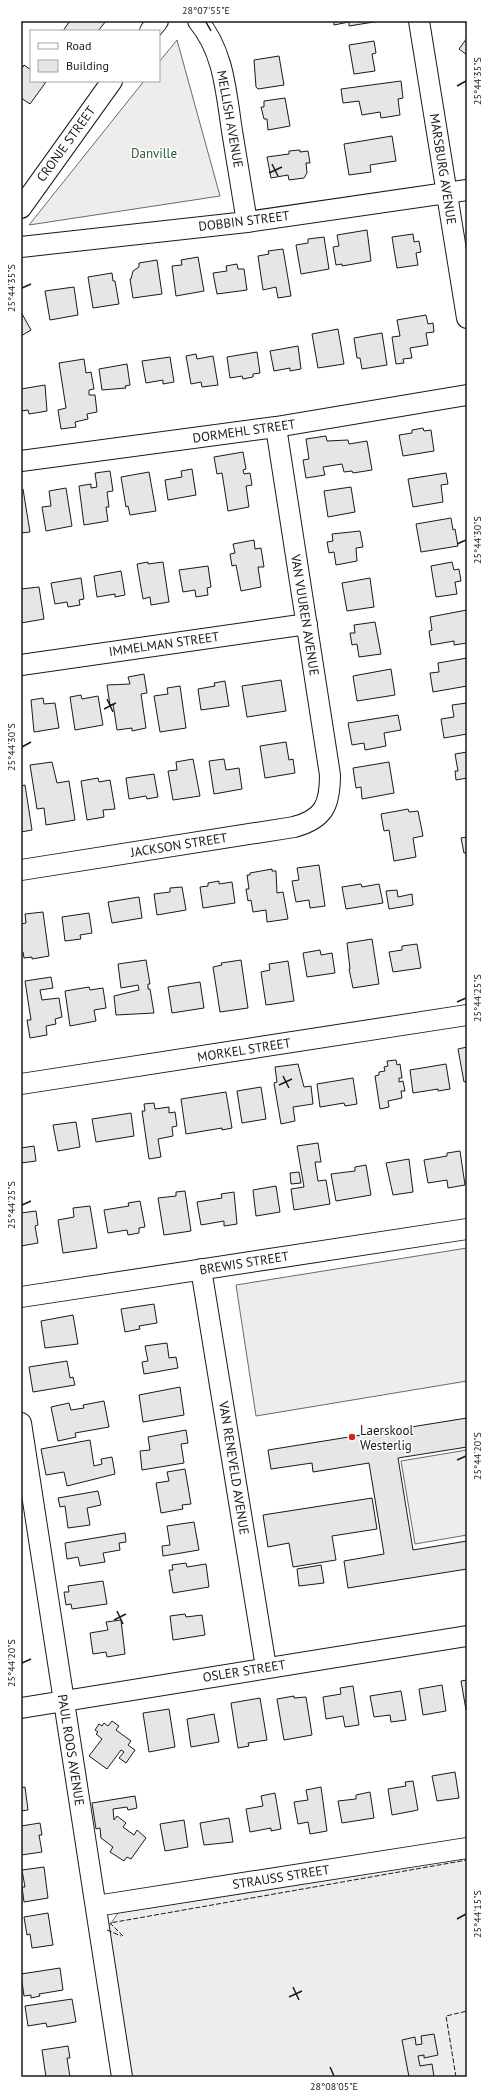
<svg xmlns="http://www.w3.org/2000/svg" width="488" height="2098" font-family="'PT Sans',sans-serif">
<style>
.built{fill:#ededed;stroke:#6a6a6a}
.building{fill:#e6e6e6;stroke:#1a1a1a}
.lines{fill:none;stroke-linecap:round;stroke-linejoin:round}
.minor-casing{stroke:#1a1a1a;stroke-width:22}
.minor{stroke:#fff;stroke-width:20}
.fence{stroke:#1a1a1a;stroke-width:1;stroke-dasharray:5 2;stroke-linecap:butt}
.ticks{fill:none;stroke:#1a1a1a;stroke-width:1.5}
.poi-dot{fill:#c62828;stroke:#fff;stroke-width:1.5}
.labels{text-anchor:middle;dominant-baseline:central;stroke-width:3;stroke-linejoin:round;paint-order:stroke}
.street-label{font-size:13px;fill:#1a1a1a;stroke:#fff}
.park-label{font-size:13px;fill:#2b5a34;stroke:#fff}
.poi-label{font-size:13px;fill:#1a1a1a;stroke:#fff;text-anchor:start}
.neatline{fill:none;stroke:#1a1a1a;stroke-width:1.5}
.ticks-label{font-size:10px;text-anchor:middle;fill:#1a1a1a}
</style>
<rect width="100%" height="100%" fill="#fff"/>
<!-- built -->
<path class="built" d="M177 40 220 196 29 225 144 81H159V62Z
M467 1248V1381L256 1416 236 1285Z
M467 1450V1535L415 1544 401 1461Z
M467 1857V2077H129L107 1929 118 1913Z"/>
<!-- building -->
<path class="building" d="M67 21H106L98 31H63L69 22Z
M334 21H380L349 26V22L334 25Z
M467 38V55L459 49Z
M374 41 376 53 372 54 375 71 354 74 349 45Z
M279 56 284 85 258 89 256 87 254 60Z
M24 65 31 70V81L46 82 30 104 21 98V66L23 67Z
M401 81 403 98 398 99 400 115 381 118 380 112 362 115 359 101 343 103 341 89Z
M285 98 290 126 268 130 267 119H264L261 107H264V101Z
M392 136 396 161 370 165 371 172 349 175 344 144Z
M300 150V152L308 151 310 163H306L307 173 304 178 289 180 288 175 271 178 267 157 289 154V151Z
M367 230 371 261 342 266V264L336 265 333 247 339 246 337 235Z
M413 234 414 242 419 241 421 252 416 253 418 265 397 268 392 237Z
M324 237 329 269 301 274 296 245 308 243V239Z
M283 249 291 296 278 298 276 287 263 290 258 256 269 254 268 251Z
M198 257 204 291 176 296 172 266 182 265 181 260Z
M157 260 162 294 133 298 130 279H131L133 271 139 267V263Z
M237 264 238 269H244L247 290 217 294 213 273 227 271 226 266Z
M112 273 113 281H115L119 304 93 308 88 277Z
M74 287 78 315 50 320 45 291Z
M21 312 31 330 21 336Z
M426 315 428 324 433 323 434 332 426 333 428 345 410 348 412 358 403 359 404 363 396 364 392 337 400 336 397 320Z
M338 329 344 364 318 368 312 334Z
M382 333 387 365 362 369 360 358H357L354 338Z
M298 346 301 369 290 371V368L274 371 270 351Z
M257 352 260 373 253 374V377L243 379 242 376 230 378 227 357Z
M196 354 197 359 213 356 218 385 202 387 201 382 191 384 186 356Z
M170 357 174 382 163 384V380L146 383 142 361Z
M84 359 86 373 91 372 94 389 89 390V395H95L97 412 87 414 88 419 75 422 76 427 61 429 58 410 66 408 59 363Z
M127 364 130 385 125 386 126 388 102 390 99 369Z
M45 385 47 411 29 414 28 410 21 411V389Z
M423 428 424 431 431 430 434 451 403 456 399 435 412 433V430Z
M326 436 327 441 348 440 349 444 367 441 372 470 353 473 352 471 344 472 342 464 323 467 325 475 306 478 303 460 309 459 306 439Z
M243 452 246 469 243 470 244 474 250 473 252 485 246 486 249 507 228 511 222 473 217 474 214 457Z
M192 469 196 495 168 500 165 480 182 477 181 471Z
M110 471 113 491 107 492 109 507H106L108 521 84 525 79 486 91 484V488L97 487 95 473Z
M149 472 156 511 130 515 128 506 126 507 121 477Z
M446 473 448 484 441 485 443 502 413 507 408 479Z
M351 487 355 512 328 517 324 491Z
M66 488 72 526 46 531 42 507 51 506 49 491Z
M23 489 30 532 21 533V490Z
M451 518 453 530 455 529 458 546 421 552 416 524Z
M360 531 363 547 356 548 357 561 336 565 334 552 329 553 327 542 333 541 332 534Z
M254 540 255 549 261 548 264 567H258L261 587 241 591 236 565 232 566 230 554 235 553 233 544Z
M148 562V564L163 562 169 602 151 605 150 597 143 599 137 564Z
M452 562 454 570 459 569 461 581 455 582 457 594 436 597 431 566Z
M208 566 211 587 207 588 208 595 196 597 195 590 183 592 179 570Z
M121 571 125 595 115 597V594L97 597 94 576Z
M81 578 84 599 79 600 80 605 68 607 67 602 55 604 51 583Z
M370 578 374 607 347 611 342 583Z
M21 587V589L39 587 44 619 21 623Z
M467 610V643L454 645V641L431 645 429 631 432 630 430 617Z
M375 622 381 654 359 657 357 644 352 645 350 633H355L354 625Z
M467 658V686L433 692 430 673 439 672 438 663Z
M391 669 395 695 357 701 353 676Z
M144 674 147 693 141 694 146 728 132 731V728L117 730 113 704 110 705 107 685 130 684 128 677Z
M281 680 286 711 247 717 242 686Z
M225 681 229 706 201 710 198 689 215 686 214 683Z
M180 686 186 728 160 732 154 696 168 694 167 688Z
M81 695 82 699 98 696 103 725 75 730 70 697Z
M43 698 44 704 55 703 59 728 34 732 31 700Z
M467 703V734L444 738 441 719 454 717 452 705Z
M398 715 401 730 384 733 386 746 365 750 364 743 352 745 348 723Z
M286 742 289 760 293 759 295 773 265 778 260 746Z
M467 752V778L456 780 455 771H458L455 754Z
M193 759 200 796 173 800 168 771 177 770 176 762Z
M224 759 226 770 239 768 242 789 214 794 209 761Z
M52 762 57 783 69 781 75 820 46 825 44 808 37 809 30 765Z
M389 762 394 793 362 799 361 787 356 788 353 768Z
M154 774 158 797 147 799 146 796 129 799 126 778Z
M98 778 99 782 110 780 115 809 103 810 104 817 87 820 81 781Z
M25 785 32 830 21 832V786Z
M408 809 409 812 418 811 423 836 413 838 416 857 394 861 389 830 384 831 381 814Z
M467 837V853H464L461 838Z
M319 865 325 906 310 908 309 900 296 902 292 881 299 880 297 868Z
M272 869V871H276L277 893 283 892 288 919 267 922 266 910 253 912 251 900 248 901 246 889H249L247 875H250V873Z
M219 881V884L232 882 235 903 203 908 200 887 208 886V883Z
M361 884 362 887 379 884 383 903 346 909 342 887Z
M182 887 186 910 157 915 154 894 170 892V888Z
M397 890 398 897 412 894 413 905 389 909 386 891Z
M139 897 142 918 112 923 108 902Z
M43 912 49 956 32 959V957L24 958 23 952H21V924L26 923 25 914Z
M89 913 92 933 80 935 81 939 65 941 62 917Z
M372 939 379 984 353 988 349 969H350L347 943Z
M417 944 421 968 393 972 389 952 402 950V946Z
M320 950 321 955 332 953 335 973 307 977 303 953Z
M146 960 150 984H148V989H150L154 1013 116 1015 114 996 139 990 138 985 121 988 118 964Z
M241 960 248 1008 220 1012 213 967 222 965 221 963Z
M288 961 294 1001 266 1005 261 972 270 970 269 964Z
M51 977 53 988 40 990 42 1000 59 998 62 1017 55 1019 56 1024 46 1026 47 1035 30 1038 27 1020H31L25 981Z
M200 982 204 1008 172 1013 168 987Z
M89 987 90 990 103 988 106 1008 94 1010 96 1021 70 1026 65 991Z
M467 1047V1081L464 1082 458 1049Z
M396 1060 397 1065 400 1064 402 1078H399V1082L403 1081 405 1091H401L402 1098 388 1101 389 1107 380 1109 375 1076 379 1075V1072L385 1071 384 1067 388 1066 387 1061Z
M298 1064 304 1087 311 1086 313 1104 293 1107 295 1121 281 1124 274 1083 277 1082 275 1067Z
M446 1064 450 1089 438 1091V1089L413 1093 410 1070Z
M353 1078 357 1104 345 1106 344 1103 320 1107 317 1084Z
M261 1087 266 1119 242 1123 237 1091Z
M226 1092 232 1128 222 1130V1128L186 1134 181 1099Z
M154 1103 155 1109 169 1107V1113L175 1112 177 1126 172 1127 173 1136 158 1139 161 1157 149 1159 142 1111H145L144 1104Z
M131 1113 134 1136 96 1142 92 1119Z
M76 1122 80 1147 58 1151 53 1125Z
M318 1143 321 1162H315L318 1181 326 1180 330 1204 294 1210 291 1189 304 1187 297 1146Z
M34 1146 36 1161 21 1163V1148Z
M460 1151 465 1185 448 1188 447 1180 428 1183 424 1160 447 1156V1153Z
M409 1159 413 1192 393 1195 386 1163Z
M366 1165 371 1195 336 1201 331 1174 355 1171V1167Z
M299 1172 301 1183 291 1184 290 1173Z
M276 1186 280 1212 256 1216 253 1190Z
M185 1191 191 1231 164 1235 158 1198 176 1196V1192Z
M234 1192 237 1224 224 1226V1221L201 1225 197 1202 222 1198 221 1194Z
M140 1201 145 1227 139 1228V1233L128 1235 127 1230 108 1233 104 1210 129 1206 128 1203Z
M90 1206 97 1248 63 1253 58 1220 74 1217 73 1208Z
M36 1211 38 1225 35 1226 38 1243 21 1246V1213Z
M154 1304 157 1323 139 1326 140 1329 125 1332 121 1309Z
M73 1315 78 1344 45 1348 41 1321Z
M167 1343 169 1358 176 1357 178 1368 144 1374 142 1362 148 1361 145 1346Z
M67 1361 70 1378 73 1377 75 1385 33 1392 29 1367Z
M180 1387 184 1415 143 1422 139 1395Z
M104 1401 109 1427 75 1433 76 1437 58 1441 51 1407 69 1403 71 1410 84 1408 83 1405Z
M467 1418V1447L398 1458 413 1550 467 1541V1569L348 1588 344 1561 384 1554 369 1463 313 1472 312 1463 271 1469 268 1450Z
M186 1430 188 1443 181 1444 184 1463 142 1470 140 1451 150 1450 148 1437Z
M90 1440 94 1466 102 1464 101 1459 112 1457 115 1474 67 1486 64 1472 46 1475 41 1449Z
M185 1469 191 1504 182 1505 183 1509 161 1513 156 1483 169 1481 167 1472Z
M98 1491 101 1505 87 1508 90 1525 68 1528 65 1506 60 1507 58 1498Z
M372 1498 377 1529 332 1536 336 1560 293 1567 289 1543 268 1547 263 1515Z
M194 1522 199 1550 163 1556 162 1546 170 1545 167 1526Z
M125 1533 126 1542 119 1543 120 1550 103 1553 105 1562 80 1566 78 1557 67 1559 65 1543Z
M186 1563 187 1567 206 1564 209 1587 173 1593 169 1570H173L172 1565Z
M321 1565 324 1583 299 1586 297 1569Z
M103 1581 107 1604 72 1609 71 1604 66 1605 64 1592H69L68 1586Z
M185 1614 186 1617 202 1615 205 1635 173 1640 170 1616Z
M121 1620 125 1654 107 1657 106 1652 93 1654 90 1633 108 1630 106 1622Z
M467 1680V1710H466L461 1681Z
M442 1685 446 1711 423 1715 419 1689Z
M353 1686 359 1725 345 1727 343 1716 326 1719 323 1697 341 1694 340 1688Z
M401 1691 406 1720 391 1722 390 1715 374 1717 370 1696Z
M294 1696V1698L306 1697 312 1735 284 1740 277 1699Z
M260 1698 267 1740 248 1743 249 1746 238 1748 231 1703Z
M169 1709 175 1747 149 1752 143 1713Z
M214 1714 219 1742 191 1747 187 1719Z
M112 1721 119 1726 116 1730 131 1741 128 1745 135 1750 126 1763 119 1758 124 1752 121 1750 107 1769 89 1756 102 1739 96 1734 98 1732 95 1730 99 1724 102 1726 104 1723 108 1726Z
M455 1772 459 1798 437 1801 432 1776Z
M413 1781 418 1810 392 1815 388 1789 406 1786 405 1782Z
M25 1787 28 1810 21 1811V1788Z
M321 1787 327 1831 310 1834 308 1822 298 1824 294 1802 308 1800 306 1790Z
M370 1792 374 1818 342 1823 338 1801 356 1799V1795Z
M275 1793 281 1829 271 1831V1828L250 1832 246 1809 263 1806 261 1796Z
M135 1796 137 1808 128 1810 127 1807 113 1809 114 1820 117 1816 126 1823 123 1827 134 1835 137 1830 146 1838 131 1859 127 1857 124 1861 110 1852 113 1847 101 1838 100 1828 96 1829 92 1803Z
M229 1818 233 1842 204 1845 200 1823Z
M184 1820 188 1847 165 1851 160 1824Z
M40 1823 42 1835H39L42 1852 21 1855V1826Z
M44 1867 48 1898 24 1902 22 1887H25L22 1870Z
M48 1913 53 1945 32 1948 30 1934 27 1935 24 1917Z
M60 1968 63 1990 39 1994 40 1996 31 1998V1995L24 1996 21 1974Z
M72 1999 76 2022 47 2027 46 2023 28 2026 25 2006Z
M434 2034 438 2055 424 2058V2055L418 2056 420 2066 432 2064 434 2077H409L402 2040 415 2037 416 2045 422 2044 421 2036Z
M68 2046 70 2058H67L70 2077H46L42 2050Z"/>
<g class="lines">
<defs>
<path id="minor" d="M198 21C224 52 226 92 232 131 237 161 242 191 247 222
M419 21 467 318
M150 31 158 21
M21 208 112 81
M21 247 247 222 467 190
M21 461 276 427 467 395
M21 665 307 624
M21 870 294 827C324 819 330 805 330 775L276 427
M21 1084 467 1015
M201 1269 266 1667
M21 1297 467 1229
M21 1423 122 2077
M21 1708 467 1636
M96 1906 467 1848"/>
</defs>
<!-- minor casing -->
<use href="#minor" class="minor-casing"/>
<!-- minor -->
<use href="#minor" class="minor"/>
<!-- fence -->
<path class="fence" d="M107 1930 121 1936
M123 1936 110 1923 467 1860
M456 2077 446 2016 467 2011"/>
</g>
<!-- ticks -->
<path class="ticks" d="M206 22 211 31M457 86 466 81M272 164 278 176M269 173 282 167M22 288 31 284M457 544 466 540M107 699 113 712M104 709 116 703M22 747 31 742M457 1002 466 998M283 1076 289 1088M279 1085 292 1079M22 1205 31 1201M457 1460 466 1456M117 1611 123 1624M114 1620 126 1614M22 1663 31 1659M457 1919 466 1914M293 1987 299 2000M289 1997 302 1991M330 2067 334 2076"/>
<!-- markers -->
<circle class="poi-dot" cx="352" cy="1437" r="4"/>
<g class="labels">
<!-- street labels -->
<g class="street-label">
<text transform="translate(230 119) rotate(80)">MELLISH AVENUE</text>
<text transform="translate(66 144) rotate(-54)">CRONJE STREET</text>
<text transform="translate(443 169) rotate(81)">MARSBURG AVENUE</text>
<text transform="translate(244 221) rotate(-7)">DOBBIN STREET</text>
<text transform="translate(244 431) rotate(-8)">DORMEHL STREET</text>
<text transform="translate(305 615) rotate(81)">VAN VUUREN AVENUE</text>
<text transform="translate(164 644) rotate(-8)">IMMELMAN STREET</text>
<text transform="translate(179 845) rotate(-9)">JACKSON STREET</text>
<text transform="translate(244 1050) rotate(-9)">MORKEL STREET</text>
<text transform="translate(244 1263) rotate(-9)">BREWIS STREET</text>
<text transform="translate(234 1468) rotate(81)">VAN RENEVELD AVENUE</text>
<text transform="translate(244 1671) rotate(-9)">OSLER STREET</text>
<text transform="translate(71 1750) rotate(81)">PAUL ROOS AVENUE</text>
<text transform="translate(281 1877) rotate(-9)">STRAUSS STREET</text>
</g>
<!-- park labels -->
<g class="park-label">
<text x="154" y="153">Danville</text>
</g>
<!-- poi labels -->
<g class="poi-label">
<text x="360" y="1430">Laerskool<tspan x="360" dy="15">Westerlig</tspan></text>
</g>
</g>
<!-- border -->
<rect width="488" height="2098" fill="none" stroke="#ffffff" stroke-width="44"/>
<!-- legend -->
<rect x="30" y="30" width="130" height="52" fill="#ffffff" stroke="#a3a3a3"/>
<rect x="38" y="43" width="20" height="6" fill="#ffffff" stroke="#a3a3a3"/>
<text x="66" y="50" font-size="12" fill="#1a1a1a">Road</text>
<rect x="38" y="60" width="20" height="12" fill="#e6e6e6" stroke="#a3a3a3"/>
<text x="66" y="70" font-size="12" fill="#1a1a1a">Building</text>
<rect x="22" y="22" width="444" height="2054" class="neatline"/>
<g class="ticks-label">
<text x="206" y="14">28°07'55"E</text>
<text transform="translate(477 81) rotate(-90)" y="4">25°44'35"S</text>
<text transform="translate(11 288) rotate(-90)" y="4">25°44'35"S</text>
<text transform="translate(477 540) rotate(-90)" y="4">25°44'30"S</text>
<text transform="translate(11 747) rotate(-90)" y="4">25°44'30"S</text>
<text transform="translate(477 998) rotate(-90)" y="4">25°44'25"S</text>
<text transform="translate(11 1205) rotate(-90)" y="4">25°44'25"S</text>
<text transform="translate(477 1456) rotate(-90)" y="4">25°44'20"S</text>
<text transform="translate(11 1663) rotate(-90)" y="4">25°44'20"S</text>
<text transform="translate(477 1914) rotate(-90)" y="4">25°44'15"S</text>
<text x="334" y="2090">28°08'05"E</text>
</g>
</svg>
